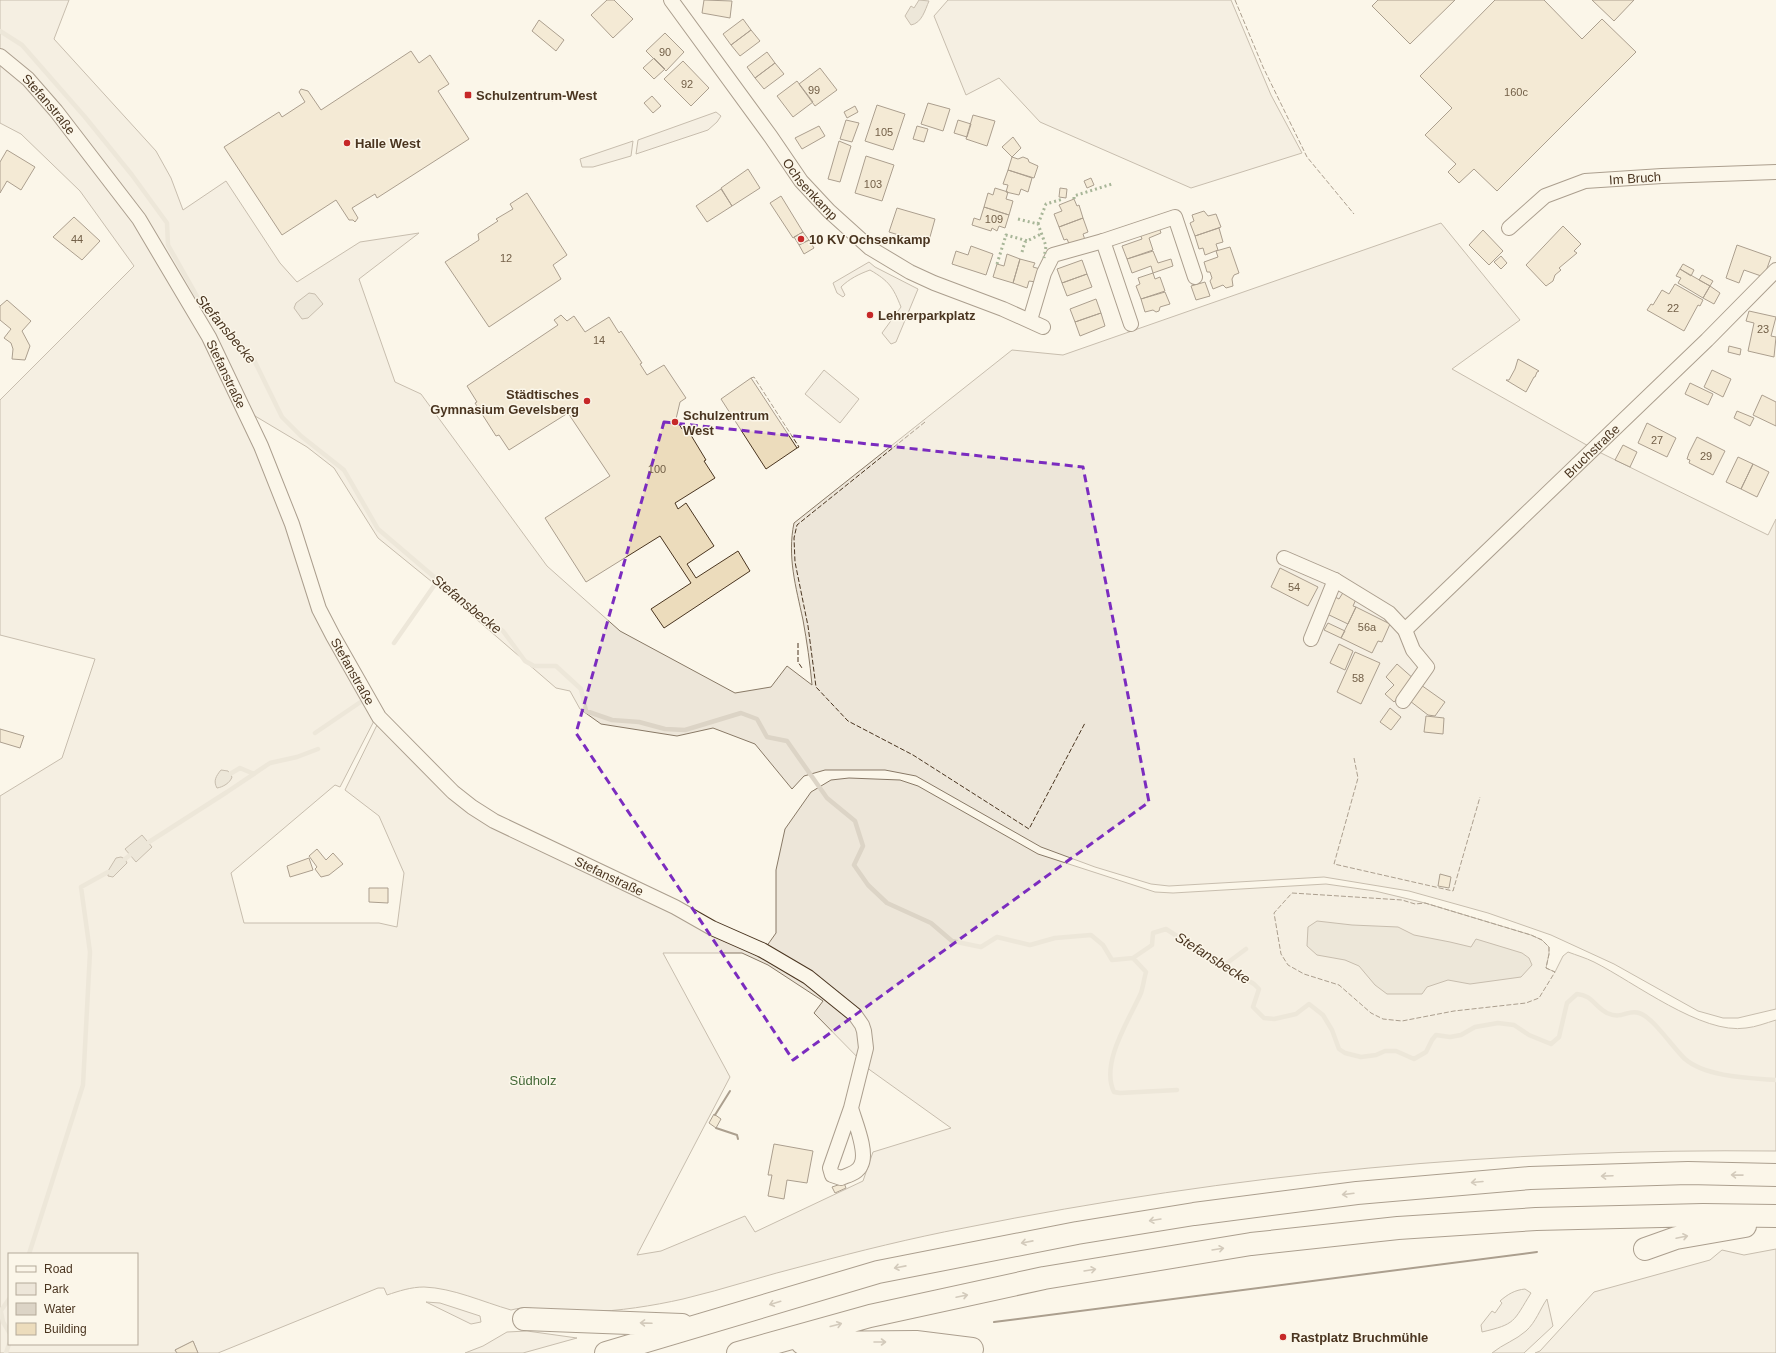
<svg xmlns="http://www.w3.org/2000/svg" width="1776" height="1353" font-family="Arial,sans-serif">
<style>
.green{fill:#ede6d9;stroke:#887966;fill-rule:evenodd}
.water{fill:#dcd4c6;stroke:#887966}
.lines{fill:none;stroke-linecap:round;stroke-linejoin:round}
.stream{stroke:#dcd4c6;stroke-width:4.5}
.building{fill:#ecdcbc;stroke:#4a3520}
.street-casing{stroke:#4a3520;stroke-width:16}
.highway-casing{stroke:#4a3520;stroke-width:24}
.street{stroke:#fbf6e9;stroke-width:14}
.highway{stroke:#fbf6e9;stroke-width:22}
.hedge{stroke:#436837;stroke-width:3;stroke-dasharray:2 3;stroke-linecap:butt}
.fence{stroke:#4a3520;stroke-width:1;stroke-dasharray:5 2;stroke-linecap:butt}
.wall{stroke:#4a3520;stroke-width:2}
.oneway{stroke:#a29684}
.marked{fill:none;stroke:#7b2cbf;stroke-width:3;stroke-dasharray:8 5;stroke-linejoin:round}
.poi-dot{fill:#c62828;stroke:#fbf6e9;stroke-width:1.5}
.labels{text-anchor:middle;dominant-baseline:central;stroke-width:3;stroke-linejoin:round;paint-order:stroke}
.number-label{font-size:11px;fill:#725f47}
.poi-label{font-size:13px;font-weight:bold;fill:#4a3520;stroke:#fbf6e9;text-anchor:start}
.street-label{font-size:13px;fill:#4a3520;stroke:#fbf6e9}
.park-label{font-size:13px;fill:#436837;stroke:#fbf6e9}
.water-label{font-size:14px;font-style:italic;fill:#4a3520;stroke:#fbf6e9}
</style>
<rect width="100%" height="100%" fill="#fbf6e9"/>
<!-- green -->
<path class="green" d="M0 0H69L54 39 156 151 171 178 183 210 226 181 280 263 297 282 360 242 419 233 359 279 395 382 421 394 547 566 620 631 735 693 771 687 787 666 812 685C810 663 807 642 803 620 796 587 787 557 794 523L1012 350 1063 355 1441 223 1520 320 1452 369 1599 452 1768 535 1776 519V1009L1738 1018H1723L1698 1011 1614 964 1551 935 1488 913 1409 891 1324 877 1169 886 1151 884 1095 867 1041 847 916 776 885 770H825L804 776 792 789 755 744 713 728 677 736 601 724 580 709 570 691 556 688 453 599 378 538 334 468 307 447 250 413 326 616 375 719 340 787 335 785 231 873 244 923H379L397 927 404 873 379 816 345 790 378 723 464 808 728 940 759 957 776 933V870L785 829 811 792 831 780 849 778 900 780 918 786 1038 854 1155 892 1173 893 1326 884 1375 891 1425 903 1531 935 1542 940 1549 947V954L1546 968 1555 972 1563 956 1568 952C1576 955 1586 958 1594 962 1634 982 1702 1035 1746 1028 1756 1027 1766 1023 1776 1020V1151C1504 1148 1231 1174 964 1228 912 1238 859 1251 807 1265 766 1275 725 1289 683 1299 652 1306 619 1311 588 1312 575 1313 562 1312 549 1311 534 1309 526 1306 511 1310 483 1302 453 1288 424 1287 411 1287 399 1291 387 1295L384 1288H378L218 1353H198L193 1341 175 1350 177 1353H0V796L62 758 95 659 0 635V400L134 266 80 191 21 134 0 123ZM663 953H742L768 965 823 1001 814 1013 870 1070 951 1128 873 1152 863 1181 755 1232 745 1216 661 1251 637 1255 730 1077ZM9 1254H137V1344H9Z
M948 0H1231L1271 95 1302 153 1191 188 1040 122 999 78 966 95 934 16Z
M716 112 721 116 717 122 708 130 636 154 638 140Z
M633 141 631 156 593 167H582L580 159Z
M869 262 875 267 918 289 896 342 891 344 882 333 901 307C893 287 889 281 870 270 859 274 849 279 841 287L845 295 843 297 837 293 833 283Z
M824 370 859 399 840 423 805 394Z
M1776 1249V1353H1535L1540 1351 1594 1292 1710 1260 1722 1250 1744 1255Z
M1525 1289 1531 1293C1513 1322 1516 1324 1482 1332L1481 1325 1492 1311 1495 1313 1502 1303 1500 1301C1508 1294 1515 1290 1525 1289Z
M1547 1299 1553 1326 1524 1353H1492C1503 1344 1516 1340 1526 1331 1536 1322 1540 1309 1547 1299Z
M426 1302 440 1303 480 1316 481 1322 471 1324Z
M527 1331 577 1338 523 1353H465L483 1346 507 1332Z"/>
<!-- water -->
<path class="water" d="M919 0 929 1C925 10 922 23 911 25L905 16 911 6 914 8Z
M309 293 315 294 323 304 308 318 302 319 294 308 296 303Z
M221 770 228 771 232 777C230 783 223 787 217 788 213 781 216 776 221 770Z
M142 835 152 847 136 862 125 849Z
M121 857 125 859 127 863 113 877 108 876V871L116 858Z
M1317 921 1352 925 1398 927 1414 935 1450 942 1471 947 1476 939 1522 953 1529 958 1532 965 1521 977 1470 984 1448 980 1427 987 1422 994H1387L1375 985 1359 966 1345 960 1317 955 1307 946 1308 927Z"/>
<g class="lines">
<!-- stream -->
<path class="stream" d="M0 31 22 45 85 117 132 175 167 223 168 245 198 298 218 317 254 360 282 417 301 436 344 470 378 529 474 611 503 631 525 661 534 666H556L581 689 586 711 612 720 639 722 665 729 685 730 741 713 757 719 767 737 787 741 827 798 855 821 863 846 854 865 868 885 887 903 931 923 952 941 981 947 997 937 1030 945 1055 938 1091 935 1103 945 1112 960 1133 958 1152 945 1153 933 1166 929 1223 966 1254 984 1259 989 1253 1007 1264 1018 1274 1019 1296 1014 1309 1004 1323 1015 1332 1030 1339 1049 1345 1053 1361 1057 1376 1055 1385 1051H1396L1414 1059 1426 1052 1432 1040 1436 1035 1450 1037 1461 1035 1475 1027 1498 1023 1514 1025 1529 1035 1551 1044 1559 1037 1567 1003 1577 994C1592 995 1595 1007 1607 1013 1623 1020 1627 1009 1639 1013 1653 1017 1673 1048 1685 1059 1706 1077 1749 1078 1776 1080
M394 643 438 580
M315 733 362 701
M230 774 240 768 254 774
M149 842 227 792 270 763 297 757 318 749
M125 859 130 855
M1133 958 1146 972C1144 979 1143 987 1141 993 1129 1020 1100 1063 1114 1092L1120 1093 1177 1090
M1223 966 1246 949
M29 1254 83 1085 90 952 81 887 108 872
M0 1312 9 1299
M1 1312 3 1322 9 1332
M6 1353 9 1344"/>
</g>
<!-- building -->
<path class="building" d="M607 0H614L633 19 613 38 591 15Z
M704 0 732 1 730 18 702 13Z
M1378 0H1455L1410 44 1372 6Z
M1495 0H1544L1582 39 1602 19 1636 52 1497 191 1474 169 1459 183 1448 172 1456 164 1425 135 1452 108 1420 76Z
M1592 0H1634L1614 21Z
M743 19 751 30 731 45 723 34Z
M539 20 564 40 556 51 532 31Z
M751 30 760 41 740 56 731 45Z
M665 33 684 52 666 71 646 51Z
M411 51 419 63 430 55 449 84 438 91 469 139 377 198 375 194 352 208 358 218 355 222 353 220H349L336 200 282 235 224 147 279 112 282 117 305 102 299 92 301 89 308 91 321 110Z
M767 52 775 63 755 78 747 67Z
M654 58 665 69 654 79 643 68Z
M683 61 709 88 691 106 664 79Z
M775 63 784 74 764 89 755 78Z
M820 68 837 90 815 106 799 84Z
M797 81 813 102 793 117 777 96Z
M548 94 555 96 553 101 546 99Z
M652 96 661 106 653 113 644 103Z
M928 103 950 109 943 131 921 124Z
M877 105 905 114 893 150 865 141Z
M855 106 858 112 847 118 844 112Z
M973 115 995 121 987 146 966 139Z
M846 120 859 123 852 142 840 139Z
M958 120 971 124 967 137 954 133Z
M819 126 825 136 802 149 795 138Z
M917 126 928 129 924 142 913 139Z
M1013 137 1021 148 1012 157 1002 147Z
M839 141 851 146 840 182 828 179Z
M7 150 35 167 21 190 7 181 0 193V162Z
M866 156 894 165 882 201 855 193Z
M1012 157 1018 159 1023 157 1028 159 1029 162 1038 166 1034 178 1008 170Z
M748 169 760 188 732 206 721 188Z
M1008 170 1032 178 1028 192 1021 189 1019 195 1006 192 1008 185 1003 184Z
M1091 178 1094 185 1087 188 1084 181Z
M995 188 1008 192 1006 199 1013 201 1009 215 984 207 988 193 993 195Z
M1060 188 1067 189 1066 198 1059 197Z
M721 189 732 206 707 222 696 206Z
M527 193 567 255 553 265 561 279 489 327 445 262 479 240 478 234 498 221 496 219 513 209 510 204Z
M781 196 803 232 793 238 770 203Z
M1074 199 1077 206 1079 205 1083 218 1059 227 1054 214 1062 211 1059 205Z
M984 207 1009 215 1005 228 999 226 997 231 992 228 991 231 972 225 974 218 980 220Z
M897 208 935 219 928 244 889 232Z
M1204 211 1208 216 1216 214 1221 227 1195 236 1190 223 1194 221 1192 215Z
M74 217 100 241 82 260 53 237Z
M1083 218 1088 232 1083 234 1085 240 1070 246 1067 239 1064 240 1059 227Z
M1563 226 1581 244 1574 251 1577 253 1559 268 1561 270 1555 275 1553 281 1546 286 1526 265Z
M1159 227 1161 233 1149 238 1153 250 1127 259 1122 246 1142 239 1140 234Z
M1219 228 1223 242 1216 244 1218 250 1205 255 1203 248 1199 249 1195 236Z
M1483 230 1503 251 1489 265 1469 245Z
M803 232 809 240 799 245 794 237Z
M809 240 814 248 804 254 799 245Z
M1737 245 1771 257 1764 277 1744 270 1739 283 1726 278Z
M971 246 993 254 986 275 952 264 956 251 968 255Z
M1230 247 1239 273 1234 275 1232 279 1233 286 1226 288 1223 285 1213 289 1210 281 1212 278 1210 272H1207L1204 262 1218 257 1216 251Z
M1153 251 1158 263 1171 259 1173 266 1153 273 1151 266 1132 273 1127 259Z
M1007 254 1020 259 1013 283 993 277 997 264 1004 266Z
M1501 256 1507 263 1501 269 1494 262Z
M1020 259 1035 263 1033 267 1040 269 1036 282 1029 281 1027 288 1013 283Z
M1082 260 1087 274 1062 283 1057 269Z
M1683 264 1694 270 1691 276 1680 269Z
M1680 269 1710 286 1703 298 1678 283 1681 278 1676 276Z
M1153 273 1155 279 1160 277 1165 291 1141 299 1136 286 1140 284 1138 278Z
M1087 274 1092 287 1067 296 1062 283Z
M1702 275 1713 281 1710 286 1699 280Z
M1205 282 1210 296 1196 300 1191 286Z
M1675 284 1703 300 1700 306 1698 305 1684 331 1647 310 1651 304 1653 305 1662 290 1669 294Z
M1710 286 1720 293 1714 304 1703 298Z
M1165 292 1170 304 1160 307 1159 311 1156 312 1153 310 1145 312 1141 299Z
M1096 299 1101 313 1075 322 1070 309Z
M7 300 31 321 22 331 30 346 25 360 12 359 13 349 11 343 4 338 11 329 0 320V306Z
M1749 311 1776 317 1771 336 1776 337 1774 357 1748 351 1754 323 1746 321Z
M1101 313 1105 326 1080 336 1075 322Z
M561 315 567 321 574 316 585 332 609 317 619 333 621 331 642 363 640 364 647 375 664 365 686 398 680 402 676 419 682 429 686 427 706 460 704 461 715 478 675 503 678 509 686 503 714 546 687 564 696 578 738 551 750 571 664 628 651 609 691 583 660 536 586 582 545 518 610 476 568 413 509 450 499 435 496 436 475 403 477 402 467 386 558 325 554 320Z
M1729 346 1741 349 1740 355 1728 352Z
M1518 359 1539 371 1537 372 1535 377H1534L1526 392 1506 380H1509L1515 369Z
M1712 370 1731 379 1723 397 1704 387Z
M751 378 797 448 766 469 721 399Z
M1690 383 1713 394 1708 405 1685 394Z
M1762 395 1776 402V426L1753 415Z
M1737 411 1754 418 1750 426 1734 418Z
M1647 423 1676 438 1667 457 1638 443Z
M1697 437 1725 451 1713 475 1689 463 1690 460 1687 459 1689 453Z
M1623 445 1637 452 1630 467 1615 460Z
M1738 457 1753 464 1741 489 1726 482Z
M1753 464 1769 472 1757 497 1741 489Z
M1280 568 1318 587 1308 606 1271 587Z
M1344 591 1357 597 1353 606 1356 607 1348 624 1325 613 1333 596 1339 599Z
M1356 607 1390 624 1382 642 1378 641 1372 653 1341 638Z
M1328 623 1345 631 1341 638 1324 630Z
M1339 644 1353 651 1345 670 1330 663Z
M1355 652 1380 663 1361 704 1337 692Z
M1397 664 1415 680 1394 702 1385 694 1394 685 1386 677Z
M1421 685 1445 702 1435 716 1428 715 1410 701Z
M1390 708 1401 717 1391 730 1380 722Z
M1426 716 1444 718 1443 734 1424 732Z
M0 729 24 736 20 748 0 742Z
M317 849 326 860 333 853 343 864 329 875 321 877 315 869 317 867 309 856Z
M309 858 313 870 290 877 287 866Z
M1440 874 1451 877 1449 888 1438 886Z
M369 888H388V903L369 902Z
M714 1114 721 1119 716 1128 709 1123Z
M774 1144 813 1151 807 1183 787 1180 784 1199 768 1196 772 1175H768Z
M844 1183 846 1188 835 1193 832 1187Z
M193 1341 198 1353H177L175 1350Z"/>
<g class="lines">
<defs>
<g id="street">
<path id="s1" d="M671 0 771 137 801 181 829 211 870 248 910 272 934 283 1003 309 1043 327"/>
<path id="s2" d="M0 56 28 79 56 111 139 219 209 337 261 446 292 524 319 609 333 636 379 717 453 792 472 807 494 821 675 907 712 928 762 950 808 977 855 1015 862 1025 864 1031 866 1048 851 1108 830 1168 832 1175 841 1178C848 1175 858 1173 861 1165 868 1152 855 1122 851 1108"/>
<path id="s3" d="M1509 228 1545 196 1585 181 1662 176 1776 172"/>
<path d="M1103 241 1131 324"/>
<path d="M1030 320 1044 273 1053 255 1103 241 1175 217 1195 277"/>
<path d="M1284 558 1335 580"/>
<path id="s4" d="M1311 639 1335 580 1389 613 1405 630 1707 340 1776 270"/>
<path d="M1403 701 1427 667 1413 650 1405 630"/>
</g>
<path id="highway" d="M1645 1249 1676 1238 1745 1226
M524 1319 682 1325
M802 1343 916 1342 972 1349
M606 1353 878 1272 1077 1233 1194 1214 1357 1193 1530 1178 1688 1173 1776 1175
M738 1353 870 1316 1044 1278 1251 1244 1398 1228 1536 1219 1703 1215 1776 1216"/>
</defs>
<!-- street casing -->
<use href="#street" class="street-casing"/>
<!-- highway casing -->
<use href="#highway" class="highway-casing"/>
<!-- street -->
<use href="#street" class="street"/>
<!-- highway -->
<use href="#highway" class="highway"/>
<!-- hedge -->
<path class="hedge" d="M1074 199V196L1112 184
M1018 219 1038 224 1046 246 1044 258
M1038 224 1046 204 1063 199
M1022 252 1025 242 1041 234
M997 264 1006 235 1028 241"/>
<!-- fence -->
<path class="fence" d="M1235 0 1263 67 1307 157 1354 214
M751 378 754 377 799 447 797 448
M925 422 797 525 794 538 795 562 808 626 816 687 848 721 913 755 1029 829 1085 723
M798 643V662L802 668
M1354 758 1358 778 1334 864 1453 891 1480 797
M1292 893 1402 900 1415 904 1425 903 1531 935 1542 940 1549 947V954L1546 968 1555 972 1539 998 1526 1003 1454 1011 1402 1021 1383 1019 1371 1013 1339 985 1304 974 1288 965 1281 954 1274 913Z"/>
<!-- wall -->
<path class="wall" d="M715 1115 730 1091
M716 1128 737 1135 738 1139
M994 1322 1537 1252"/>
</g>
<!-- one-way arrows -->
<defs><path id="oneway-shaft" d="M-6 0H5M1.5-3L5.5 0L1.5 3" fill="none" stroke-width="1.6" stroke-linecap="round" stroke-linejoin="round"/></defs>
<g class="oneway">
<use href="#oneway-shaft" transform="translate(1737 1175) rotate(-179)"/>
<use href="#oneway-shaft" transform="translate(1607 1176) rotate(178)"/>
<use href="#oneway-shaft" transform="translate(1477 1182) rotate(175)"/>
<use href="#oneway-shaft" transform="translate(1348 1194) rotate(173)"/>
<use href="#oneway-shaft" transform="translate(1155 1220) rotate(171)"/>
<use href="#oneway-shaft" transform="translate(1682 1237) rotate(-12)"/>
<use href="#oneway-shaft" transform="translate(1027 1242) rotate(169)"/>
<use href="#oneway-shaft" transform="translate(1218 1249) rotate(-9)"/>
<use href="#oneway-shaft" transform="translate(900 1267) rotate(169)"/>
<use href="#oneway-shaft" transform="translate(1090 1270) rotate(-9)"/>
<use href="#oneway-shaft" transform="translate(962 1296) rotate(-12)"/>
<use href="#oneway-shaft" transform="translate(775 1303) rotate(163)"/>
<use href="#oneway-shaft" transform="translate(646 1323) rotate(-178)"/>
<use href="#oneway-shaft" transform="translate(836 1325) rotate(-15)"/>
<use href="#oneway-shaft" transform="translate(880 1342)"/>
</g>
<!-- marked area -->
<path d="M0 0H1776V1353H0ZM664 422 1083 467 1149 802 793 1060 576 733Z" fill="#fbf6e9" fill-opacity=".55" fill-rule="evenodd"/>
<path class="marked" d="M664 422 1083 467 1149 802 793 1060 576 733Z"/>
<!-- markers -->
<g class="poi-dot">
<rect x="464" y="91" width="8" height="8" rx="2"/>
<circle cx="347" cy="143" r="4"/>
<circle cx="801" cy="239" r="4"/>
<circle cx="870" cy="315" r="4"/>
<circle cx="587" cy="401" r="4"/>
<circle cx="675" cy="422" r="4"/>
<circle cx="1283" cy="1337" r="4"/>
</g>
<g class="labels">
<!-- number labels -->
<g class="number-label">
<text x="665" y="52">90</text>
<text x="687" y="84">92</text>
<text x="814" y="90">99</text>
<text x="1516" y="92">160c</text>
<text x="884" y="132">105</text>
<text x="873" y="184">103</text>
<text x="994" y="219">109</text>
<text x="77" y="239">44</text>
<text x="506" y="258">12</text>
<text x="1673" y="308">22</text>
<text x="1763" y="329">23</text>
<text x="599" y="340">14</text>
<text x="1657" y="440">27</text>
<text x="1706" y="456">29</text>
<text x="657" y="469">100</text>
<text x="1294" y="587">54</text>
<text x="1367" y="627">56a</text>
<text x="1358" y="678">58</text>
</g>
<!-- poi labels -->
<g class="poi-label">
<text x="476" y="95">Schulzentrum-West</text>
<text x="355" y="143">Halle West</text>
<text x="809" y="239">10 KV Ochsenkamp</text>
<text x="878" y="315">Lehrerparkplatz</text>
<text x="579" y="394" text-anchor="end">Städtisches<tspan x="579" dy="15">Gymnasium Gevelsberg</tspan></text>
<text x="683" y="415">Schulzentrum<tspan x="683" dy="15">West</tspan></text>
<text x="1291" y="1337">Rastplatz Bruchmühle</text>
</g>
<!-- street labels -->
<g class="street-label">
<text stroke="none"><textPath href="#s2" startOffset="69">Stefanstraße</textPath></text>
<text stroke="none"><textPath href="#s3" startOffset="141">Im Bruch</textPath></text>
<text stroke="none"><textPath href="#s1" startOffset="235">Ochsenkamp</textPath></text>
<text stroke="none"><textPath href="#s2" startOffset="393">Stefanstraße</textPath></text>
<text stroke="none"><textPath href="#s4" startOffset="409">Bruchstraße</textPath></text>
<text stroke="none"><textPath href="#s2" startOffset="717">Stefanstraße</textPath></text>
<text stroke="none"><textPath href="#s2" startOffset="1053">Stefanstraße</textPath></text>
</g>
<!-- park labels -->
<g class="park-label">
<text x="533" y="1080">Südholz</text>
</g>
<!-- water labels -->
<g class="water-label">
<text transform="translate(226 329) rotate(50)">Stefansbecke</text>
<text transform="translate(467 604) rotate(39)">Stefansbecke</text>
<text transform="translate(1213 958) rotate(32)">Stefansbecke</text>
</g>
</g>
<!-- legend -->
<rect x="8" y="1253" width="130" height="92" fill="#fbf6e9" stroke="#b4a999"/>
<rect x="16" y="1266" width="20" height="6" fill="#fbf6e9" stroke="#b4a999"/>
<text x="44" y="1273" font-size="12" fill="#4a3520">Road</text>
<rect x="16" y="1283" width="20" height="12" fill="#ede6d9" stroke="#b4a999"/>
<text x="44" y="1293" font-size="12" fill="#4a3520">Park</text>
<rect x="16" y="1303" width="20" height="12" fill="#dcd4c6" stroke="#b4a999"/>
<text x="44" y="1313" font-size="12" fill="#4a3520">Water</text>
<rect x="16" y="1323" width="20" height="12" fill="#ecdcbc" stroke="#b4a999"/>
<text x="44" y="1333" font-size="12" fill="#4a3520">Building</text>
</svg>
